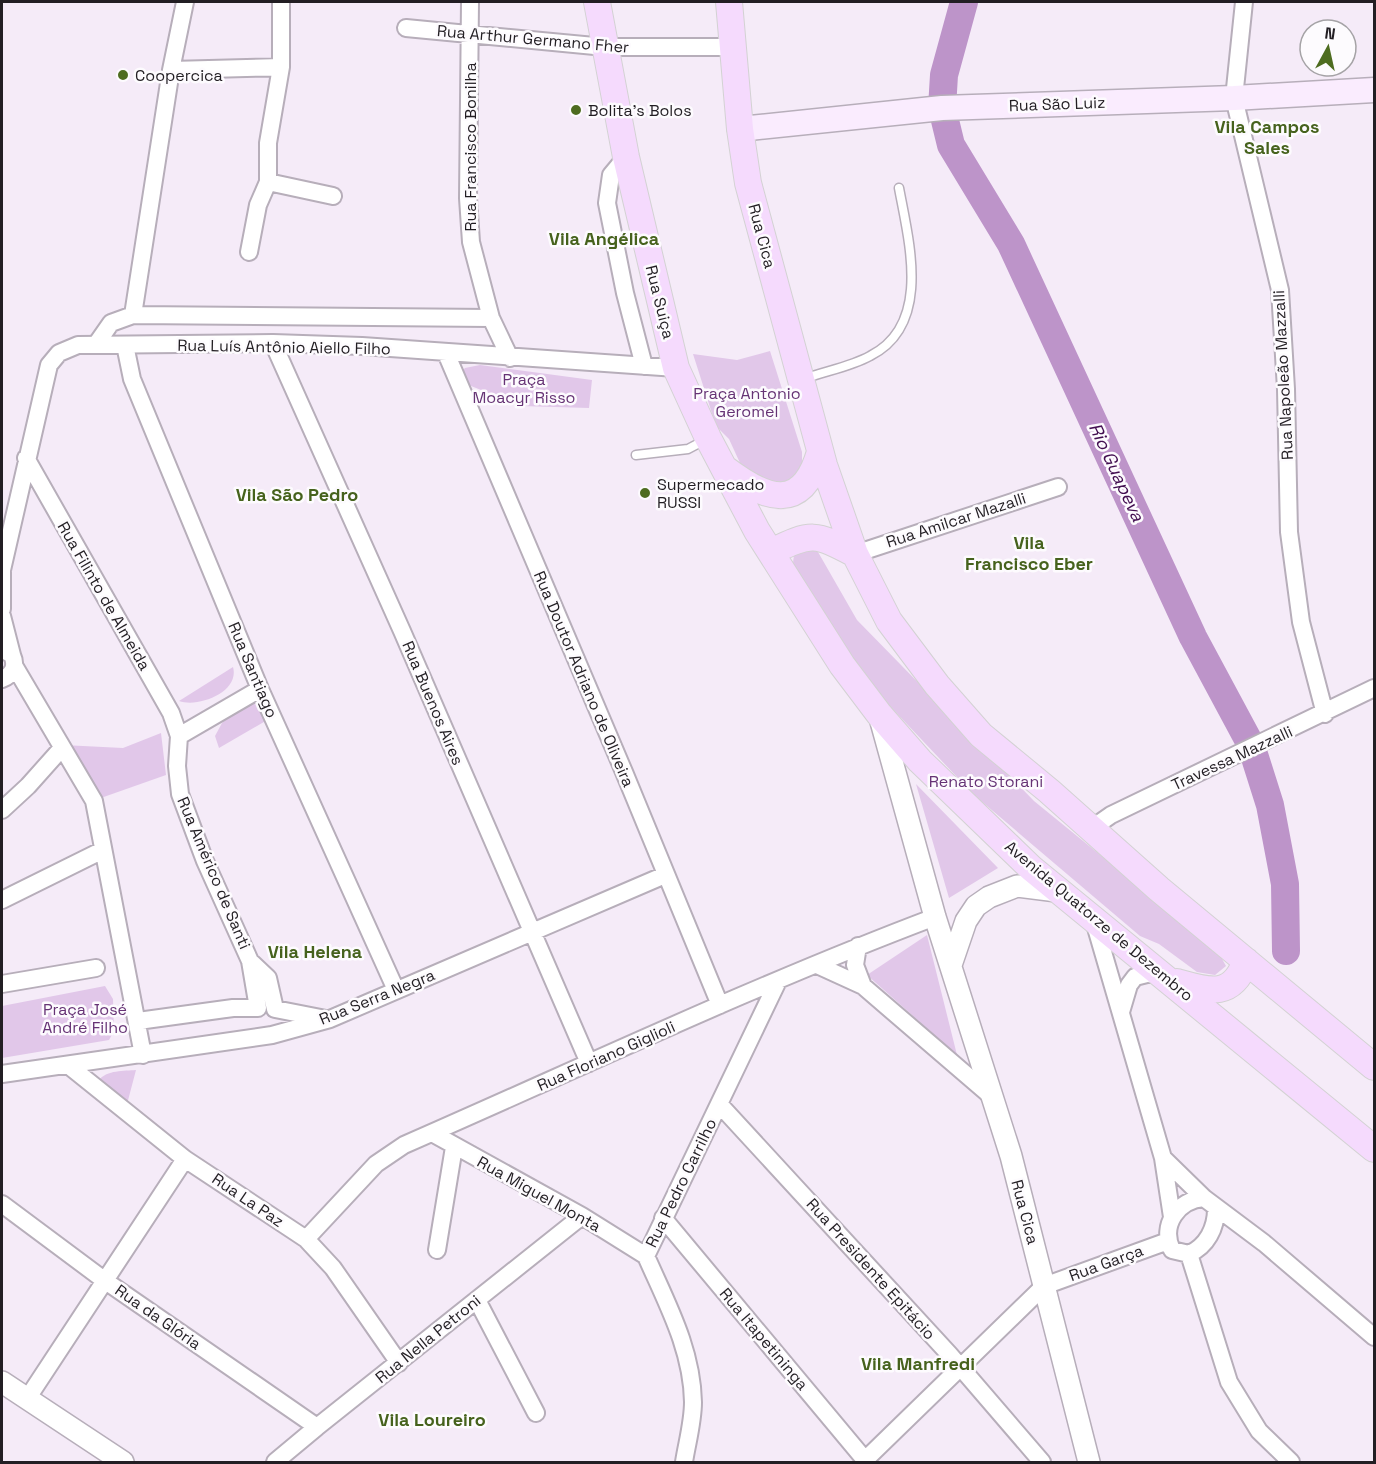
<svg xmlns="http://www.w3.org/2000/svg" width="1376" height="1464" font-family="'Space Grotesk',sans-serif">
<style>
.green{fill:#e1c7e9}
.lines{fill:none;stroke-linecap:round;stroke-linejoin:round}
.river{stroke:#bd94c9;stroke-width:28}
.service-casing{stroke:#b7aeba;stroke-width:11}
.minor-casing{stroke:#b7aeba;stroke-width:20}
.tertiary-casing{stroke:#b7aeba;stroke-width:24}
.secondary-casing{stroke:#b7aeba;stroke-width:27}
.primary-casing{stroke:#d3d2d3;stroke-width:28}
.service{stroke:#fff;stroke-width:8}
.minor{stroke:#fff;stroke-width:16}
.tertiary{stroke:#fff;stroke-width:21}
.secondary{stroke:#faecfe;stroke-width:24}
.primary{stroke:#f5dafd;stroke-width:26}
.poi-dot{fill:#4e6c20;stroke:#fdfbfe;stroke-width:2}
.labels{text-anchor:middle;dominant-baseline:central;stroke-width:5;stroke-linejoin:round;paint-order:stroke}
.street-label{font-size:16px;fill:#221e23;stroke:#fdfbfe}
.poi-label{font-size:16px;fill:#221e23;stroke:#fdfbfe;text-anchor:start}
.park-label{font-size:16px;fill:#663375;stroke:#fdfbfe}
.neighbourhood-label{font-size:18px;font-weight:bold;fill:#46621d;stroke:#fdfbfe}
.water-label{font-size:18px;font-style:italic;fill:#420e50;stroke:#fdfbfe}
</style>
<rect width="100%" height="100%" fill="#f5ebf8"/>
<!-- green -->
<path class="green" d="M770 351 802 452V466L796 480 775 484 754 474 740 463 729 439 716 426 693 354 737 360Z
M480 365 592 380 589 408 521 406 461 382 460 373 465 368Z
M805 547 818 552 857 620 1034 801 1217 950 1226 966 1215 975 1197 972 1159 944 1140 936 974 795 869 684 792 571 794 555Z
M233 667C240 692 199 708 179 701Z
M255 696 269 719 219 748 215 736 222 723 233 712Z
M161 733 166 775 98 799 63 745 123 748Z
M916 784 998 868 949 898Z
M927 935 957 1055 867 975Z
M105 986 113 999 114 1031 109 1040 2 1058V1006Z
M136 1070 126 1108 99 1080C107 1070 124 1071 136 1070Z"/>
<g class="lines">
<!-- river -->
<path class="river" d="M964 2 944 75 942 108 951 145 1011 244 1193 637 1251 745 1270 805 1285 884 1286 951"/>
<defs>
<path id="service" d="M804 379C825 371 850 367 870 356 932 325 909 242 899 188
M636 455 688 449 705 440"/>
<path id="minor" d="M185 2 171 70 133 315 491 318
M281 2V67L268 143V182L333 196
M470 2 468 198 471 242 491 318 510 358
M1244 2 1234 98 1280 290 1286 389 1289 532 1301 622 1325 714
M406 28 605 47H733
M171 70 281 67
M626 157 611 175 607 203 625 293 644 366
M249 252 258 205 268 182
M97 343 111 323 133 315
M273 343 402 631 589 1063
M125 345 132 379 260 689 396 990
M446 353 624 772 720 1005
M26 458 171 713 179 736
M855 554 1058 487
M2 570 49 365 59 353 78 345 273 343 362 346 676 368
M2 609V569
M2 616 12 655
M2 649 12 655C17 666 13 675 2 679
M15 667 94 801 143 1055
M2 810 28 786 61 749
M1091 829 1111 815 1374 688
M2 900 103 850
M1094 921 1163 1158 1172 1217
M858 946 855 965 863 986
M250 961 268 978 275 1009 326 1019
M817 965 863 986 991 1096
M2 984 96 968
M1121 1012 1129 985 1135 977 1151 973 1163 977
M138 1021 233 1008H258L250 961 205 861 180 794 177 766 179 736 260 689
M68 1065 185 1159 306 1239 333 1268 399 1363
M2 1074 272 1035 330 1019 665 875
M720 1105 950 1355 1042 1462
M432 1133 582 1216 646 1256
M1163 1158 1204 1198
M2 1204 104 1280 317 1427
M1216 1209C1216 1228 1207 1246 1189 1254L1172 1250C1160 1225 1178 1200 1204 1198L1264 1243 1374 1337
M663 1218 865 1460
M306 1239 376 1164 404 1145C580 1068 755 985 935 917
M437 1250 454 1147
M1189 1254 1229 1382 1259 1431 1291 1462
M477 1300 536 1413
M27 1399 185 1159
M275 1462 317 1427 582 1216
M684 1462C687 1443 693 1422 693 1402 692 1349 667 1304 646 1256L778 981
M863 1462 1044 1286 1168 1241"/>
<path id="tertiary" d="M880 718 935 917 1011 1156 1089 1462
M951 965 966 921 976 906 989 897 1017 886 1057 891
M2 1382 123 1462"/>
<path id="secondary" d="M740 129 942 108 1234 98 1374 90"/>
<path id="primary" d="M597 2 626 157 676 368 708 438 757 531 842 665 879 714 920 761 1031 868 1374 1149
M729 2 740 129 748 183 824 465 855 554 889 621 937 685 981 735 1049 791 1159 889 1374 1067
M724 468C766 500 802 514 820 452
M771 552C812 532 815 533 855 554
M1177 982C1209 991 1232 999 1246 961"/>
</defs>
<!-- service casing -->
<use href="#service" class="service-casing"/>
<!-- minor casing -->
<use href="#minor" class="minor-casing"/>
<!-- tertiary casing -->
<use href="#tertiary" class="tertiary-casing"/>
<!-- secondary casing -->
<use href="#secondary" class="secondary-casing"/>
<!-- primary casing -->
<use href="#primary" class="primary-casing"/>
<!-- service -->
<use href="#service" class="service"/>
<!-- minor -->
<use href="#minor" class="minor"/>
<!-- tertiary -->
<use href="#tertiary" class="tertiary"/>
<!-- secondary -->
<use href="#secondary" class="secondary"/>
<!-- primary -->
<use href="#primary" class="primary"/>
</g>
<!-- markers -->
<g class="poi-dot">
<circle cx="123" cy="75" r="6"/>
<circle cx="576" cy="110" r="6"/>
<circle cx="645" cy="493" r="6"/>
</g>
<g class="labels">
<!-- street labels -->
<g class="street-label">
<text transform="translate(533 39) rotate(5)">Rua Arthur Germano Fher</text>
<text transform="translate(1057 104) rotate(-2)">Rua São Luiz</text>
<text transform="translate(470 147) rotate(-90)">Rua Francisco Bonilha</text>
<text transform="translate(762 236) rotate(75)">Rua Cica</text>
<text transform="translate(660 302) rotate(76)">Rua Suiça</text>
<text transform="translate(284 347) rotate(1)">Rua Luís Antônio Aiello Filho</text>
<text transform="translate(1283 375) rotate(-93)">Rua Napoleão Mazzalli</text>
<text transform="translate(956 520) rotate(-18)">Rua Amilcar Mazalli</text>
<text transform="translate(104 596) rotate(60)">Rua Filinto de Almeida</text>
<text transform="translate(253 670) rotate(67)">Rua Santiago</text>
<text transform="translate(584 679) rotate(67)">Rua Doutor Adriano de Oliveira</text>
<text transform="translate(433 703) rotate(67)">Rua Buenos Aires</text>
<text transform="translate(1232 758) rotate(-25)">Travessa Mazzalli</text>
<text transform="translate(214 873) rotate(67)">Rua Américo de Santi</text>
<text transform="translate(1099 921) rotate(40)">Avenida Quatorze de Dezembro</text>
<text transform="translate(377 997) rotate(-22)">Rua Serra Negra</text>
<text transform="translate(606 1056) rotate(-24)">Rua Floriano Giglioli</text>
<text transform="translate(681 1183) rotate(-64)">Rua Pedro Carrilho</text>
<text transform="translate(539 1194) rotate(29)">Rua Miguel Monta</text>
<text transform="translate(248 1200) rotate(34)">Rua La Paz</text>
<text transform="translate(1025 1212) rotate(75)">Rua Cica</text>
<text transform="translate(1106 1263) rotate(-20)">Rua Garça</text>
<text transform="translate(871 1269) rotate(48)">Rua Presidente Epitácio</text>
<text transform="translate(158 1317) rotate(35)">Rua da Glória</text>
<text transform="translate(428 1339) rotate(-39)">Rua Nella Petroni</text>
<text transform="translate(764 1339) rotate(50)">Rua Itapetininga</text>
</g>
<!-- poi labels -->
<g class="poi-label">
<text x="135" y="75">Coopercica</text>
<text x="588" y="110">Bolita's Bolos</text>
<text x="657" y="484">Supermecado<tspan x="657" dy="18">RUSSI</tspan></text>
</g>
<!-- park labels -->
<g class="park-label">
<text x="524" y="379">Praça<tspan x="524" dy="18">Moacyr Risso</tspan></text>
<text x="747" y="393">Praça Antonio<tspan x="747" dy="18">Geromel</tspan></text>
<text x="986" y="781">Renato Storani</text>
<text x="85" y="1009">Praça José<tspan x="85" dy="18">André Filho</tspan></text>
</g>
<!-- neighbourhood labels -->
<g class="neighbourhood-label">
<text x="1267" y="126">Vila Campos<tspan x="1267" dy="21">Sales</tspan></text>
<text x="604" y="238">Vila Angélica</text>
<text x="297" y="494">Vila São Pedro</text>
<text x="1029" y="542">Vila<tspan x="1029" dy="21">Francisco Eber</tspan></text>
<text x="315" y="951">Vila Helena</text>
<text x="918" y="1363">Vila Manfredi</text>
<text x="432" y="1419">Vila Loureiro</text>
</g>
<!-- water labels -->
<g class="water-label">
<text transform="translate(1117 472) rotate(65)">Rio Guapeva</text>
</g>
</g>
<!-- border -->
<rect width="1376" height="1464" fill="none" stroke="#221e23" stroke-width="6"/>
<!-- north arrow -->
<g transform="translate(1328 48) rotate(8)"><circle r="28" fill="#fdfbfe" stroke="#a5a3a6" stroke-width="1.5"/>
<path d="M0-4.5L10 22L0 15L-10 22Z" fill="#4e6c20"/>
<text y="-9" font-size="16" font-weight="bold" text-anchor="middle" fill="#221e23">N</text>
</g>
</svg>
